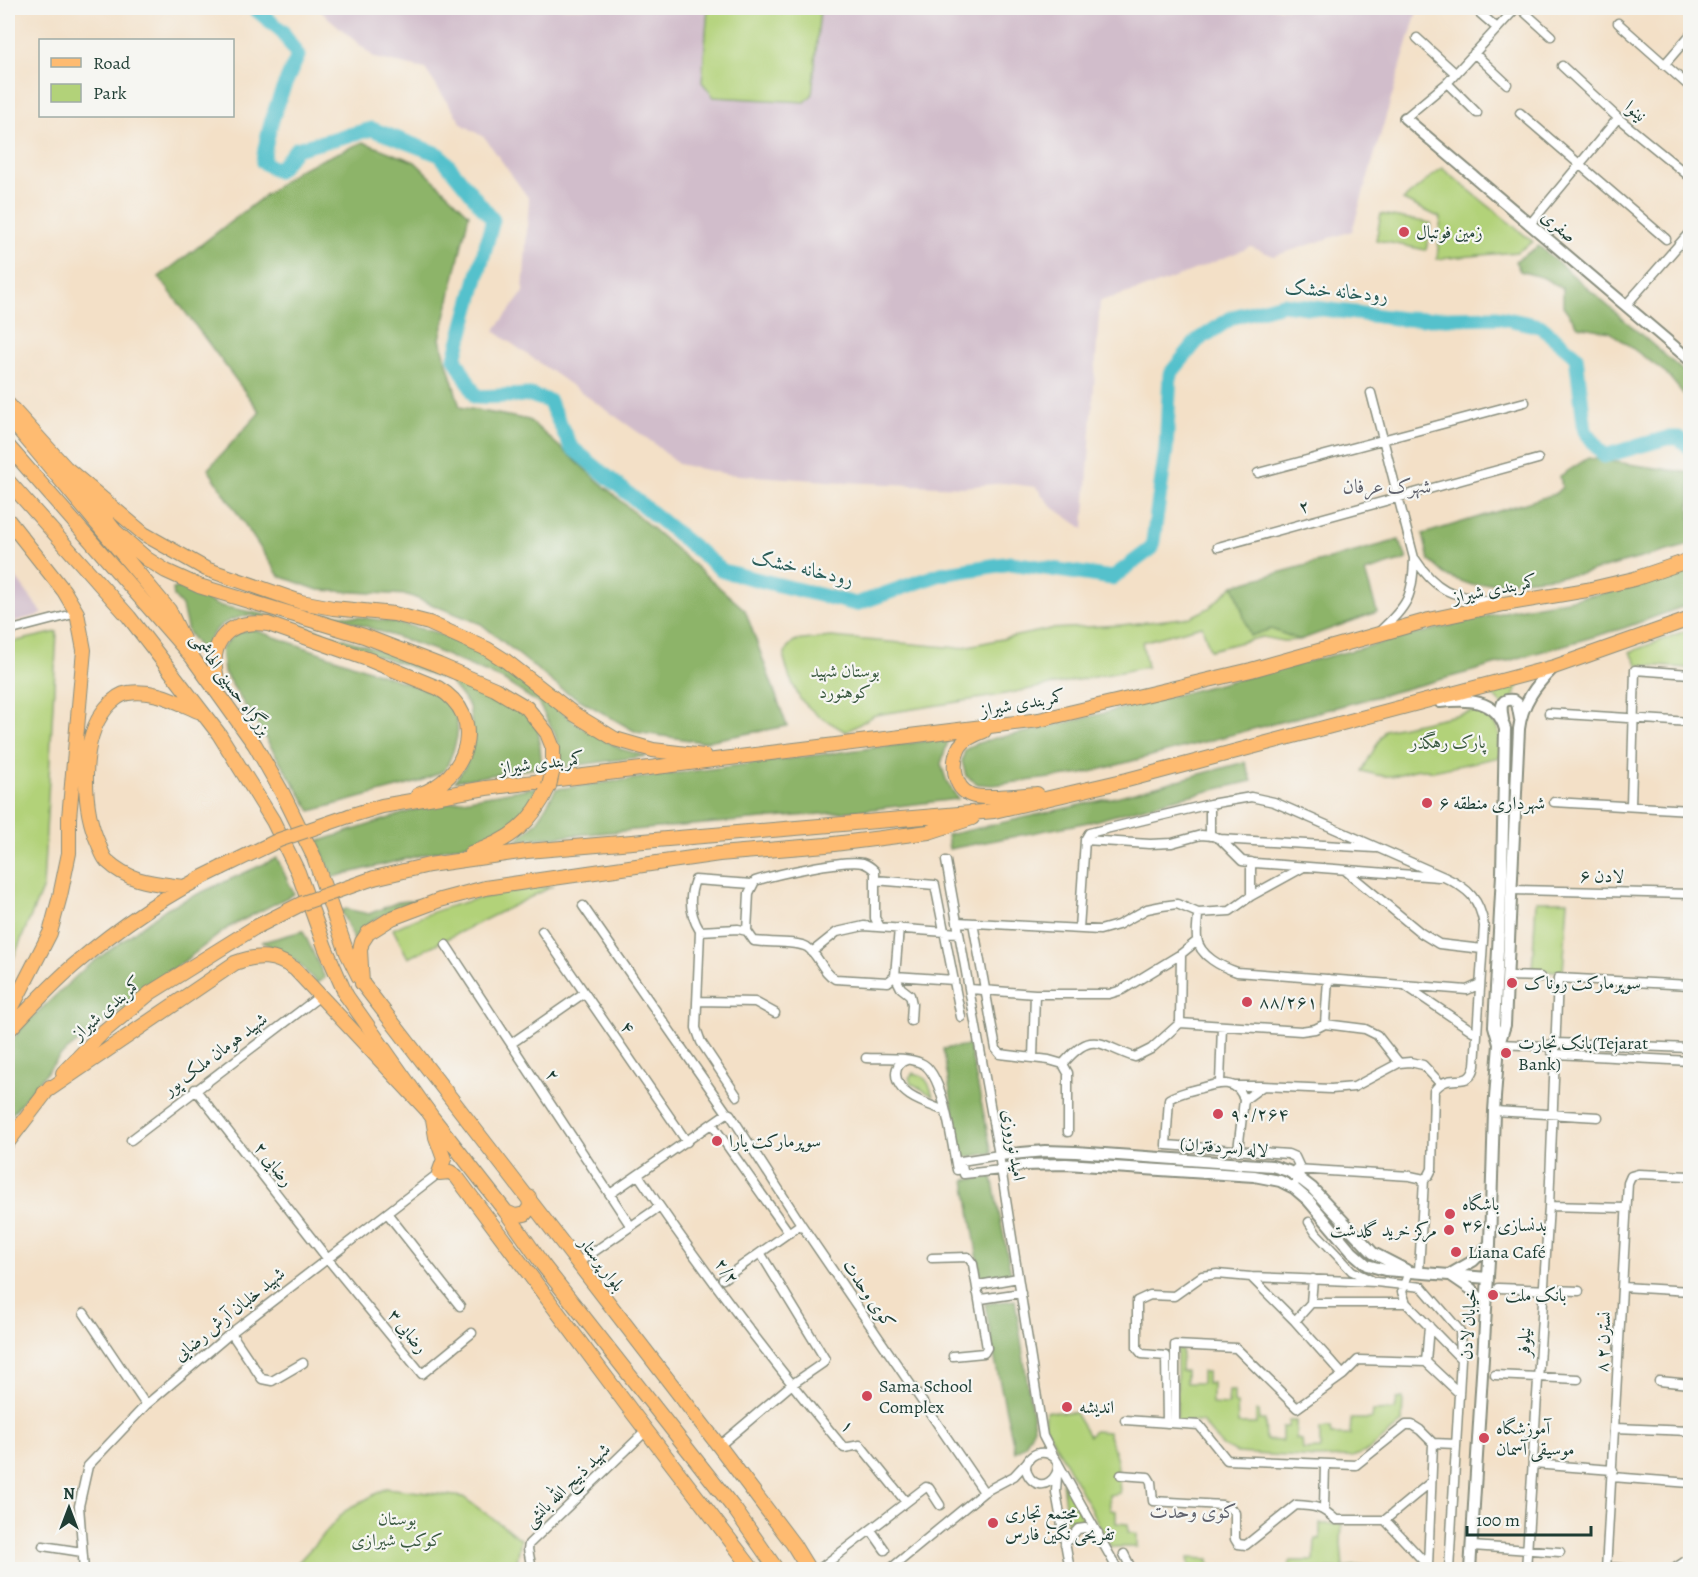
<svg xmlns="http://www.w3.org/2000/svg" width="1698" height="1577" font-family="Alegreya,Amiri,serif">
<style>
.industrial{fill:#d1bdcb}
.green{fill:#b2d279;stroke:#688856;stroke-width:1.5}
.forest{fill:#8db469;stroke:#56784e;stroke-width:1.5}
.lines{fill:none;stroke-linecap:round;stroke-linejoin:round}
.river{stroke:#54c1cc;stroke-width:15}
.minor-casing{stroke:#898e7e;stroke-width:11}
.tertiary-casing{stroke:#898e7e;stroke-width:14}
.primary-casing{stroke:#898e7e;stroke-width:16}
.trunk-casing{stroke:#898e7e;stroke-width:16}
.minor{stroke:#fff;stroke-width:8}
.tertiary{stroke:#fff;stroke-width:10}
.primary{stroke:#febb71;stroke-width:14}
.trunk{stroke:#febb71;stroke-width:14}
.trunk-bridge-casing{stroke:#898e7e;stroke-width:16;stroke-linecap:butt}
.trunk-bridge{stroke:#febb71;stroke-width:14}
.poi-dot{fill:#d1495b;stroke:#f6f6f2;stroke-width:2}
.labels{text-anchor:middle;dominant-baseline:central;stroke-width:4.5;stroke-linejoin:round;paint-order:stroke}
.street-label{font-size:18px;fill:#1f3d34;stroke:#f6f6f2}
.poi-label{font-size:18px;fill:#1f3d34;stroke:#f6f6f2;text-anchor:start}
.park-label{font-size:18px;fill:#3c5b42;stroke:#f6f6f2}
.water-label{font-size:20px;font-style:italic;fill:#2c5e5a;stroke:#f6f6f2}
.neighbourhood-label{font-size:20px;fill:#63656f;stroke:#f6f6f2}
</style>
<rect width="100%" height="100%" fill="#f6f6f2"/>
<filter id="ink" filterUnits="userSpaceOnUse"><feTurbulence type="fractalNoise" baseFrequency=".0167" numOctaves="2"/><feDisplacementMap in="SourceGraphic" scale="12" xChannelSelector="R" yChannelSelector="G"/><feConvolveMatrix kernelMatrix="1 2 1 2 8 2 1 2 1" color-interpolation-filters="sRGB"/></filter>
<filter id="wash" filterUnits="userSpaceOnUse"><feTurbulence type="fractalNoise" baseFrequency=".008" numOctaves="4" result="noise"/><feDisplacementMap in="SourceGraphic" scale="24" xChannelSelector="R" yChannelSelector="G"/><feGaussianBlur stdDeviation="1.35" result="paint"/><feColorMatrix in="noise" values="0 0 0 0 0 0 0 0 0 0 0 0 0 0 0 0 0 1.4 0 .05"/><feComposite in="paint" operator="in"/></filter>
<g filter="url(#wash)">
<rect width="100%" height="100%" fill="#f3e0c7"/>
<!-- industrial -->
<path class="industrial" d="M317 8H1418L1352 231 1274 256 1251 247 1159 284 1100 301 1084 529 1051 506 1036 487 1004 483 963 487 843 482 726 474 678 464 652 442 494 331 523 293 529 199 485 138 462 124 425 69 375 58Z
M8 567 43 614 8 623Z"/>
<!-- green -->
<path class="green" d="M708 8H820L812 95 805 102 714 97 702 82Z
M1442 168 1533 242 1517 252 1437 259 1441 218 1403 200Z
M1381 214 1431 223 1426 250 1376 240Z
M1234 585 1250 635 1271 629 1300 640 1283 641 1262 637 1210 650 1202 626 1142 642 1147 667 989 697 875 715 846 732 817 715 800 699 789 676 784 658 787 648 794 641 831 637 959 648 1050 629 1122 625 1191 617 1209 608Z
M1690 629V668L1638 665 1630 652Z
M57 632 43 887 8 971V643Z
M1520 683 1514 695 1512 715 1497 699 1485 691Z
M1475 711C1500 724 1501 729 1500 757L1433 771C1419 765 1405 774 1391 776 1381 777 1372 774 1362 771L1385 730Z
M553 886 408 958 393 929C447 903 493 893 553 886Z
M1536 901H1568L1563 971H1532Z
M913 1073C926 1075 930 1085 933 1096L911 1083 909 1078Z
M1177 1349H1182L1181 1371H1186V1383H1202V1372H1207V1384L1212 1383V1404L1228 1405 1229 1391H1234V1403H1237L1238 1424H1256V1411L1259 1412 1260 1420H1265L1266 1440 1282 1441V1427H1288L1289 1421H1296V1439L1302 1440 1303 1450 1320 1449V1429L1330 1428 1331 1435H1350L1351 1419H1372L1373 1411 1395 1410 1397 1399 1403 1398 1402 1423 1368 1451 1352 1457 1317 1458 1237 1453 1222 1446 1202 1422 1177 1421Z
M1046 1411 1075 1413 1089 1436 1094 1431 1108 1432 1117 1460 1120 1493 1109 1495 1110 1510 1116 1511V1523L1128 1524V1532L1137 1534V1547H1111L1045 1425Z
M1062 1482 1086 1523 1073 1524 1068 1529Z
M386 1488 463 1497 521 1539 517 1561 520 1569H292L345 1511Z
M1320 1524H1342L1341 1544 1343 1567 1369 1565V1569H1289L1290 1561H1314L1315 1539H1320Z
M1188 1558 1209 1559 1210 1569H1190Z"/>
<!-- forest -->
<path class="forest" d="M363 142 415 162 469 214 440 339 460 407 529 420 745 610 787 726 702 742 636 732 561 689 481 624 408 595 318 590 279 576 208 469 260 412 159 277 298 170Z
M1539 246 1690 377V402L1666 373 1610 332 1578 326 1563 306V289L1544 278 1520 271 1515 261Z
M1588 458 1690 473V542L1686 546 1581 574 1472 585 1447 576 1429 560 1423 534 1555 494 1562 487 1560 476Z
M1399 540 1407 559 1365 572 1377 612 1300 640 1271 629 1250 636 1234 585Z
M1690 566V604L1624 628 1473 671 1083 774 993 785 978 784 966 776 962 761 965 750 975 744 995 738 1033 731 1512 610 1631 588Z
M183 586 216 605 277 617 439 670 504 700 526 714 538 728 542 767 455 781 465 767 474 741 469 706 450 682 403 664 250 615C223 620 211 627 204 655L188 632 182 606 174 597 173 589Z
M326 613 388 621 435 632 495 660 580 726 621 749 646 756 564 767 555 734 538 703 503 680 434 650Z
M252 629 429 691C435 695 443 700 449 706 466 724 454 751 445 770L419 782 311 811 224 672 221 649 235 634Z
M949 738 941 764 947 782 958 799 856 811 517 840 537 822 556 789Z
M1245 762 1252 781 1170 800 1094 821 949 849 947 835 1116 797Z
M537 787 529 804 513 823 486 839 333 877 317 842 423 807Z
M277 858 294 894 229 927 60 1056 8 1119V1046L25 1024 85 968 167 908Z
M417 900 373 920 362 929 356 944 341 911 346 909 369 914 398 902Z
M303 931 325 978 317 983 295 960 262 942Z
M969 1045 992 1153 961 1158 943 1049Z
M992 1177 1011 1273 981 1278 965 1180Z
M1015 1300 1034 1427 1025 1445 1015 1452 995 1360 985 1304Z"/>
<g class="lines">
<!-- river -->
<path class="river" d="M254 8 282 31 298 56C281 91 268 123 263 162L278 171 296 149 372 129 440 155 493 220 455 358 476 397 530 395 549 401 571 447 723 571 856 604 941 574 1011 563 1112 578 1152 548 1166 450 1170 374 1197 341 1233 317 1283 304 1403 319 1497 317 1540 326 1576 356 1585 431 1604 456 1667 438H1679L1690 448"/>
</g>
</g>
<g filter="url(#ink)">
<g class="lines">
<defs>
<path id="minor" d="M1474 8 1497 28
M1520 8 1551 36
M1618 23 1690 87
M1417 38 1455 73
M1474 53 1507 84
M1664 65 1690 35
M1562 66 1618 118 1690 177
M1447 83 1477 113
M1520 113 1666 239
M1405 118 1447 83 1516 8
M1530 224 1618 118
M1626 305 1690 232
M1371 393 1414 558C1413 597 1408 605 1379 632
M1258 473 1525 402
M1218 547 1538 459
M1415 559C1439 596 1456 595 1497 603
M8 631 77 613
M1549 713 1690 722
M1554 802 1690 810
M1631 805 1635 670 1690 674
M1210 836V804
M1220 839 1375 848
M1085 840 1150 844 1172 843 1201 835 1213 836 1220 839 1242 861 1255 863 1439 877
M946 861 999 1155 1043 1436 1054 1457
M1346 871 1421 933 1439 944 1482 949
M875 880 935 885 961 1017
M1512 890 1690 894
M1251 896V862
M583 906 727 1113 730 1114 801 1224 984 1492
M1198 913C1198 921 1196 930 1197 938 1199 956 1222 967 1237 972L1467 990 1480 984
M957 922 1100 930 1118 925 1147 909 1162 906 1177 904 1198 913 1230 911 1251 896 1302 868
M973 923 996 1049 1000 1054 1049 1060 1063 1064 1068 1073V1132
M899 928 895 976 901 988 910 995 912 1004 911 1021
M1079 929 1085 840 1089 833 1210 804 1251 797 1274 802 1444 877C1468 888 1480 899 1484 926L1475 1066C1469 1092 1449 1069 1434 1091L1432 1169 1429 1175 1424 1179 1419 1271
M542 931 687 1142
M700 931 738 929 747 931 754 941C767 943 797 941 807 947 819 955 822 972 835 979L888 982 895 976 954 980
M747 931 749 893 755 881C777 874 843 859 863 863 869 865 871 867 875 871V918L880 927
M446 945 630 1225
M812 952 837 932 864 926 959 933
M1507 976 1540 977
M1406 986 1477 1034
M970 989 1035 994H1109L1122 990 1181 954 1197 941
M697 1001 755 1002 775 1013
M1180 1023 1181 954
M1325 1024 1328 979
M512 1043 584 993
M1499 1044 1543 1046 1556 1043 1690 1048
M1551 1051 1556 1054 1690 1061
M866 1058C883 1059 905 1056 921 1063 944 1072 952 1146 957 1170L962 1169
M1033 1058 1035 994
M907 1060C900 1062 896 1066 896 1074 897 1097 929 1104 945 1111
M1063 1064C1093 1028 1100 1046 1135 1057L1151 1049 1180 1023 1301 1031 1315 1029 1325 1024 1365 1029 1377 1035 1399 1063
M1220 1083 1222 1026
M1235 1086H1263
M195 1089 327 1258 422 1374 472 1333
M737 1096 701 1042 696 1028 700 931C690 915 688 898 695 880L752 884
M1494 1111 1598 1117
M712 1124 789 1233
M131 1140 320 996
M1238 1150 1244 1100
M999 1155 961 1161 964 1174 1001 1170
M1296 1169 1410 1176 1424 1179
M639 1176C702 1270 771 1360 844 1448L860 1445 906 1502
M1297 1181 1301 1170 1295 1157 1288 1154 1166 1145 1169 1099C1179 1093 1189 1091 1201 1088 1218 1083 1238 1078 1244 1100L1263 1086 1331 1089 1354 1087 1399 1063 1410 1062 1423 1065 1440 1083
M610 1194 727 1113
M1549 1206 1625 1208
M387 1213 460 1306
M1309 1222 1316 1233 1352 1271 1371 1280
M932 1258 968 1257 973 1264 987 1348 984 1353 953 1356
M579 1262 659 1207
M1409 1271 1402 1292 1406 1303 1461 1359
M1251 1277 1295 1321 1343 1375
M1018 1278 979 1285 977 1292 981 1299 1021 1293
M723 1279 801 1224
M1623 1287 1690 1291
M1498 1288 1579 1291
M1311 1303H1406
M84 1313 146 1405
M1295 1321 1311 1303 1313 1279
M231 1333 262 1379 272 1381 303 1363
M1426 1362 1429 1326
M1495 1375 1578 1379
M1659 1381 1690 1384
M1125 1420 1199 1425 1227 1460 1356 1465 1406 1425H1412L1420 1430 1433 1443 1428 1566
M1167 1423 1166 1356 1142 1354 1137 1348V1301L1150 1295 1174 1296 1202 1276 1217 1274 1251 1277 1376 1282 1422 1287 1460 1331 1461 1359 1449 1570
M1175 1423V1345L1236 1348 1297 1408 1343 1375 1358 1360 1426 1362 1459 1393
M1615 1428 1690 1431
M1433 1443 1456 1444
M719 1446 791 1385 823 1363 825 1359 761 1254
M1058 1463C1060 1478 1042 1493 1030 1478 1017 1461 1039 1444 1055 1458L1118 1570
M1533 1464 1613 1470
M1057 1475 1056 1492 1070 1570
M1121 1475 1148 1477 1151 1482 1153 1501 1222 1505 1230 1508 1235 1513V1539L1238 1544 1246 1545 1296 1505C1316 1506 1322 1507 1336 1520H1385L1431 1482
M1612 1477 1690 1483
M1324 1509 1325 1464
M1385 1520 1430 1568
M871 1530 885 1550
M1065 1544 1078 1529 1085 1528 1098 1533
M43 1546 82 1552
M1472 1546 1560 1552
M1124 1554 1132 1570
M1606 1567 1646 1570
M84 1570 79 1506 88 1466 146 1405 231 1333 439 1173
M532 1570 528 1549 529 1544 646 1431
M818 1570 926 1487 929 1488 940 1505
M889 1570 984 1492 1014 1476 1028 1461
M1526 1570 1549 1206 1558 978 1690 985
M1606 1570 1628 1183 1631 1176 1638 1174 1690 1176
M1672 1570 1690 1558"/>
<path id="tertiary" d="M1405 118 1690 360
M1440 702C1466 699 1496 698 1505 729L1502 874 1494 1026 1499 1044
M1503 720C1501 709 1499 698 1513 700L1517 703 1520 719
M999 1155 1045 1151 1076 1152 1272 1166 1288 1171 1299 1178 1312 1188 1373 1253 1406 1270
M1001 1170 1022 1165 1066 1164 1254 1176 1280 1181 1294 1188 1308 1200 1352 1252 1367 1265 1385 1270 1488 1278
M1452 1273 1473 1261 1490 1244
M1452 1276 1471 1289 1486 1305
M1470 1570 1490 1244 1494 1111 1499 1044 1505 1025 1519 729C1522 703 1536 685 1553 668"/>
<path id="primary" d="M362 983 719 1446 793 1544 809 1570
M346 995 432 1117 506 1212 543 1265 736 1511 777 1570
M433 1119 436 1137 444 1159 439 1173 450 1172 456 1176 632 1412 753 1570
M506 1212 515 1216 525 1214 530 1207 529 1197"/>
<path id="trunk" d="M8 404 65 467 115 531 147 559 166 571 199 586 364 636 439 665 495 689 527 708 547 733 553 748
M10 419 169 610 183 639
M8 446 192 657 255 745 283 794 314 857 347 953 359 977
M65 467 144 534 206 569 301 602 333 608 394 614 429 623 487 649 506 661 574 714 615 739 653 750 704 756
M8 481 129 617 219 734 273 821 298 872 325 947 346 995
M8 520 64 591 77 613 84 650 69 818V853L60 896 50 933 8 1015
M220 688C205 647 223 618 268 624L370 660 438 688C488 717 468 779 418 795
M984 731C976 734 965 739 960 746 951 762 953 788 971 795 984 800 1022 795 1037 794
M349 816 382 806 486 788 1039 720 1251 670 1429 620 1504 604 1587 590 1634 579 1690 560
M471 853C510 841 532 823 549 786
M374 878 429 865 527 851 994 811 1127 780 1554 667 1690 619
M184 887C154 883 131 883 107 861 103 857 101 850 99 845 82 808 79 741 106 708 111 702 120 694 128 693 154 689 175 701 198 711
M362 983 360 950 362 942 368 933 392 918 440 900 485 888 719 854 826 845 929 832 972 818
M8 1031C29 1009 50 986 73 966 117 928 168 893 221 868
M63 1073 103 1032 150 993 254 928
M44 1093 235 963C258 954 275 955 295 969L427 1110
M8 1142 50 1087"/>
</defs>
<!-- minor casing -->
<use href="#minor" class="minor-casing"/>
<!-- tertiary casing -->
<use href="#tertiary" class="tertiary-casing"/>
<!-- primary casing -->
<use href="#primary" class="primary-casing"/>
<!-- trunk casing -->
<use href="#trunk" class="trunk-casing"/>
<!-- minor -->
<use href="#minor" class="minor"/>
<!-- tertiary -->
<use href="#tertiary" class="tertiary"/>
<!-- primary -->
<use href="#primary" class="primary"/>
<!-- trunk -->
<use href="#trunk" class="trunk"/>
<defs>
<path id="trunk-bridge" d="M549 786 553 769V748
M221 868 279 840 349 816
M254 928 303 903 374 878"/>
</defs>
<!-- trunk-bridge casing -->
<use href="#trunk-bridge" class="trunk-bridge-casing"/>
<!-- trunk-bridge -->
<use href="#trunk-bridge" class="trunk-bridge"/>
</g>
</g>
<!-- markers -->
<g class="poi-dot">
<circle cx="1404" cy="232" r="6"/>
<circle cx="1427" cy="803" r="6"/>
<circle cx="1512" cy="983" r="6"/>
<circle cx="1247" cy="1002" r="6"/>
<circle cx="1506" cy="1053" r="6"/>
<circle cx="1218" cy="1114" r="6"/>
<circle cx="717" cy="1141" r="6"/>
<circle cx="1450" cy="1214" r="6"/>
<circle cx="1449" cy="1230" r="6"/>
<circle cx="1456" cy="1252" r="6"/>
<circle cx="1493" cy="1295" r="6"/>
<circle cx="867" cy="1396" r="6"/>
<circle cx="1067" cy="1407" r="6"/>
<circle cx="1484" cy="1438" r="6"/>
<circle cx="993" cy="1523" r="6"/>
</g>
<g class="labels">
<!-- street labels -->
<g class="street-label">
<text transform="translate(1636 111) rotate(40)">نینوا</text>
<text transform="translate(1559 226) rotate(40)">صفری</text>
<text transform="translate(1304 506) rotate(-15)">۲</text>
<text transform="translate(1495 589) rotate(-11)">کمربندی شیراز</text>
<text transform="translate(231 684) rotate(54)">بزرگراه حسینی الهاشمی</text>
<text transform="translate(1023 703) rotate(-10)">کمربندی شیراز</text>
<text transform="translate(542 763) rotate(-7)">کمربندی شیراز</text>
<text transform="translate(1602 876) rotate(1)">۶ لادن</text>
<text transform="translate(107 1008) rotate(-41)">کمربندی شیراز</text>
<text transform="translate(628 1027) rotate(55)">۴</text>
<text transform="translate(215 1054) rotate(-37)">شهید هومان ملک پور</text>
<text transform="translate(553 1075) rotate(57)">۲</text>
<text transform="translate(1014 1145) rotate(81)">امید نوروزی</text>
<text transform="translate(1224 1147) rotate(5)">لاله (سردفتران)</text>
<text transform="translate(274 1164) rotate(52)">رضایی ۲</text>
<text transform="translate(602 1264) rotate(53)">بلوار پرستار</text>
<text transform="translate(727 1271) rotate(54)">۲/۲</text>
<text transform="translate(869 1294) rotate(56)">کوی وحدت</text>
<text transform="translate(229 1314) rotate(-39)">شهید خلبان آرش رضایی</text>
<text transform="translate(1468 1324) rotate(-86)">خیابان لادن</text>
<text transform="translate(408 1331) rotate(51)">رضایی ۳</text>
<text transform="translate(1524 1342) rotate(-88)">نیلوفر</text>
<text transform="translate(1603 1342) rotate(-87)">۸ نسترن ۲</text>
<text transform="translate(848 1426) rotate(50)">۱</text>
<text transform="translate(567 1485) rotate(-44)">شهید ذبیح الله بانشی</text>
</g>
<!-- poi labels -->
<g class="poi-label">
<text x="1416" y="232">زمین فوتبال</text>
<text x="1439" y="803">شهرداری منطقه ۶</text>
<text x="1524" y="983">سوپرمارکت روناک</text>
<text x="1259" y="1002">۸۸/۲۶۱</text>
<text x="1518" y="1043">بانک تجارت(Tejarat<tspan x="1518" dy="21">Bank)</tspan></text>
<text x="1230" y="1114">۹۰/۲۶۴</text>
<text x="729" y="1141">سوپرمارکت یارا</text>
<text x="1462" y="1204">باشگاه<tspan x="1462" dy="21">بدنسازی ۳۶۰</tspan></text>
<text x="1437" y="1230" text-anchor="end">مرکز خرید گلدشت</text>
<text x="1468" y="1252">Liana Café</text>
<text x="1505" y="1295">بانک ملت</text>
<text x="879" y="1386">Sama School<tspan x="879" dy="21">Complex</tspan></text>
<text x="1079" y="1407">اندیشه</text>
<text x="1496" y="1428">آموزشگاه<tspan x="1496" dy="21">موسیقی آسمان</tspan></text>
<text x="1005" y="1513">مجتمع تجاری<tspan x="1005" dy="21">تفریحی نگین فارس</tspan></text>
</g>
<!-- park labels -->
<g class="park-label">
<text x="845" y="671">بوستان شهید<tspan x="845" dy="21">کوهنورد</tspan></text>
<text x="1448" y="742">پارک رهگذر</text>
<text x="397" y="1519">بوستان<tspan x="397" dy="21">کوکب شیرازی</tspan></text>
</g>
<!-- water labels -->
<g class="water-label">
<text transform="translate(1337 291) rotate(5)">رودخانه خشک</text>
<text transform="translate(803 568) rotate(13)">رودخانه خشک</text>
</g>
<!-- neighbourhood labels -->
<g class="neighbourhood-label">
<text x="1387" y="486">شهرک عرفان</text>
<text x="1193" y="1511">کوی وحدت</text>
</g>
</g>
<!-- margin -->
<rect width="1698" height="1577" fill="none" stroke="#f6f6f2" stroke-width="30"/>
<!-- legend -->
<rect x="39" y="39" width="195" height="78" fill="#f6f6f2" stroke="#a0aca6" stroke-width="1.5"/>
<rect x="51" y="58" width="30" height="9" fill="#febb71" stroke="#a0aca6" stroke-width="1.5"/>
<text x="93" y="69" font-size="18" fill="#1f3d34">Road</text>
<rect x="51" y="84" width="30" height="18" fill="#b2d279" stroke="#a0aca6" stroke-width="1.5"/>
<text x="93" y="99" font-size="18" fill="#1f3d34">Park</text>
<!-- north arrow -->
<g transform="translate(69 1508)" stroke="#f6f6f2" stroke-width="4.5" paint-order="stroke">
<path d="M0-4.5L10 22L0 15L-10 22Z" fill="#1f3d34"/>
<text y="-9" font-size="16" font-weight="bold" text-anchor="middle" fill="#1f3d34">N</text>
</g>
<!-- scale -->
<path d="M1467 1526v9h124v-9" fill="none" stroke="#1f3d34" stroke-width="3"/>
<text x="1476" y="1526" font-size="18" fill="#1f3d34" stroke="#f6f6f2" stroke-width="4.5" paint-order="stroke">100 m</text>
</svg>
